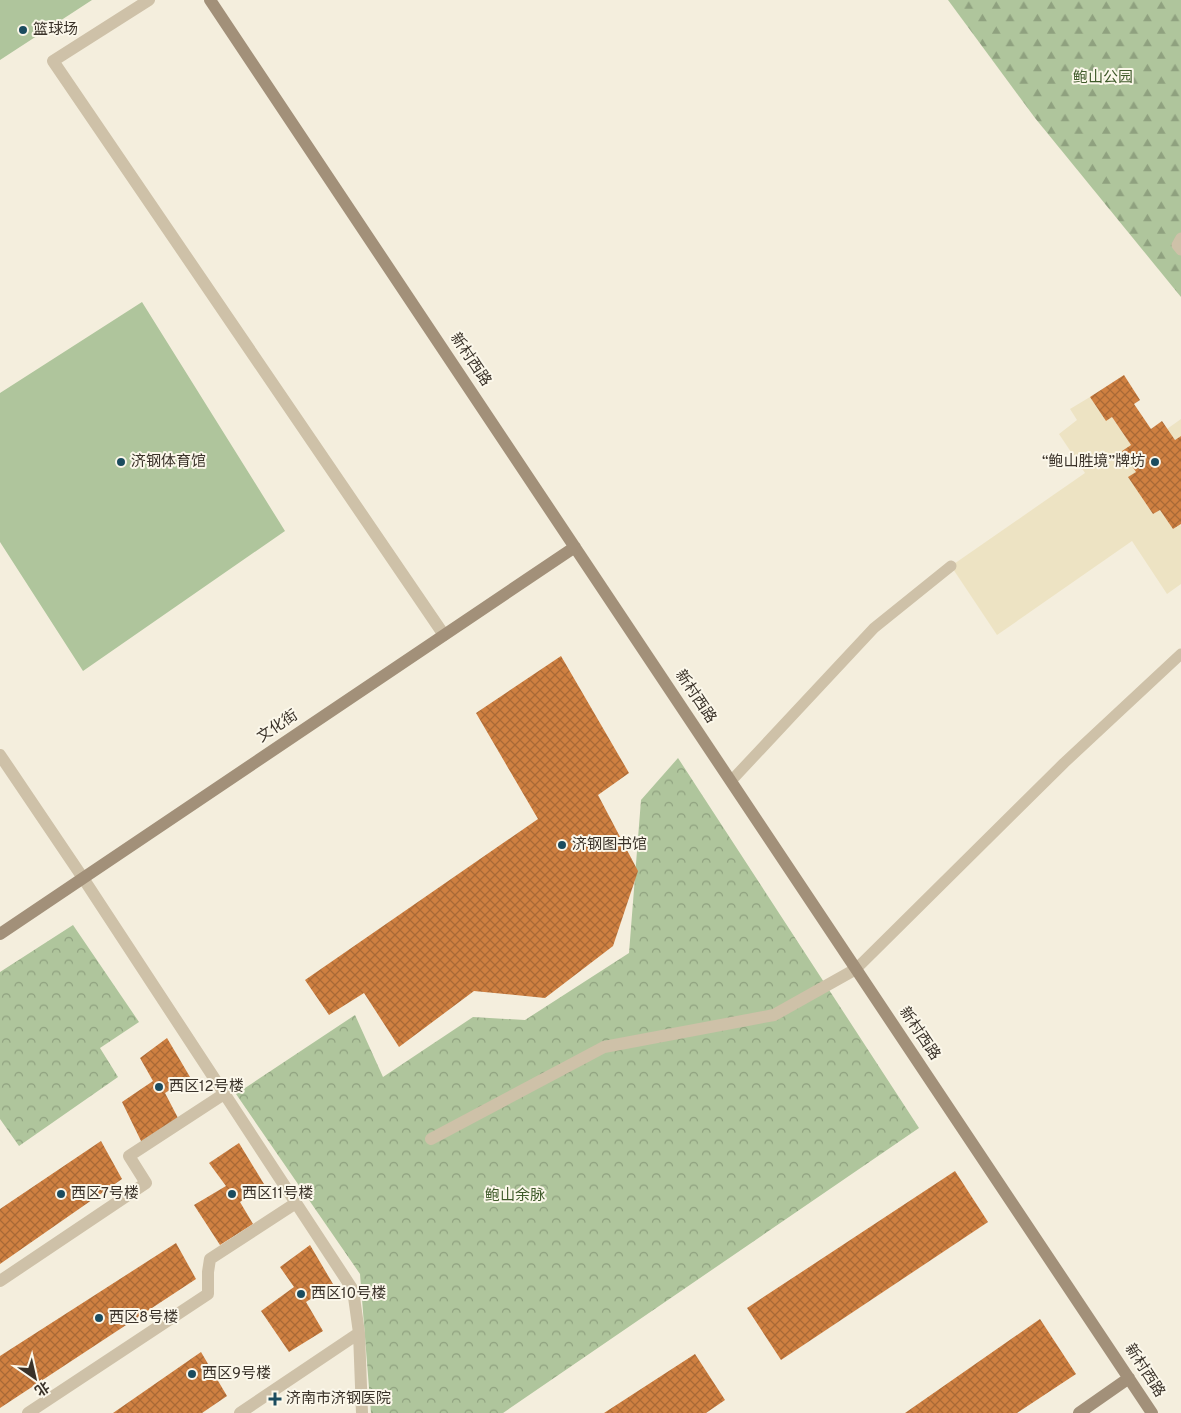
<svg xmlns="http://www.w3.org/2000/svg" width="1181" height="1413" font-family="Overpass,'Noto Sans SC',sans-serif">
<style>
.grass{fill:#afc59c}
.forest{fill:url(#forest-firs)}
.park{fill:url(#park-crowns)}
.plaza{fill:#ede3c3}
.building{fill:url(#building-cross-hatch)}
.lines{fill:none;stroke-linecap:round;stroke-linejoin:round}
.lane{stroke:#cec1a8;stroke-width:11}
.street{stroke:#cec1a8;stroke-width:12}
.secondary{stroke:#a29079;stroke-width:12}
.poi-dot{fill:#1b4c5f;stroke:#fbf7ea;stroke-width:2}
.labels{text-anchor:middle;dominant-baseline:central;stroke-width:4;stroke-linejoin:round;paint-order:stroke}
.poi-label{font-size:15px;fill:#3a3229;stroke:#fbf7ea;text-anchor:start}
.park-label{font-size:15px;fill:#3f5a2a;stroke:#fbf7ea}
.street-label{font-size:15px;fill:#3a3229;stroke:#fbf7ea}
</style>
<defs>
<pattern id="forest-firs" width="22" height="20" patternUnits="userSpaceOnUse" patternTransform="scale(1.25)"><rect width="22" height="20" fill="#afc59c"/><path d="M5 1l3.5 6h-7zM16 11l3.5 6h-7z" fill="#8fa17f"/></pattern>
<pattern id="park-crowns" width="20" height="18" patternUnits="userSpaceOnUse" patternTransform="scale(1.25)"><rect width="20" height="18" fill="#afc59c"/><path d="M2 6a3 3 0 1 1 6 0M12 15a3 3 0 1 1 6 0" fill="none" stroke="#8fa17f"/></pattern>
<pattern id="building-cross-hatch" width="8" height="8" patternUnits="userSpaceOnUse" patternTransform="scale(1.25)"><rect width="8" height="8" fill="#cf8041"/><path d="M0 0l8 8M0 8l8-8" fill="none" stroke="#a96936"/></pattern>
</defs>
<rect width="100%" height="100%" fill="#f4eedd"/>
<!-- grass -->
<path class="grass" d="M0 0H92L0 60Z
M142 302 285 531 83 671 0 542V393Z"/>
<!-- forest -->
<path class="forest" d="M948 0H1181V297L1035 118Z"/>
<!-- park -->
<path class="park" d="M678 758 919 1128 503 1413H371L360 1274 236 1094 355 1015 383 1077 473 1017 525 1020 629 953 641 800Z
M73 925 139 1022 100 1048 118 1077 19 1146 0 1119V972Z"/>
<!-- plaza -->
<path class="plaza" d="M1090 397 1106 420 1112 417 1131 445 1136 472 1129 477 1153 514 1160 510 1173 529 1180 525 1181 526V584L1167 594 1132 541 997 635 951 566 1085 473 1059 434 1077 420 1070 409Z
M1181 419V436L1175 440 1167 429Z"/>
<!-- building -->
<path class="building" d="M1124 375 1140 400 1134 404 1151 429 1162 421 1175 440 1181 436V524L1173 529 1160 510 1153 514 1128 477 1136 472 1122 451 1131 445 1112 417 1106 421 1090 397Z
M561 656 629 773 598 795 638 871 613 946 545 998 474 991 399 1047 364 993 329 1015 305 980 538 819 476 713Z
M167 1038 190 1077 165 1093 178 1118 142 1143 122 1102 153 1081 140 1058Z
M101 1141 122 1179 0 1264V1209Z
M239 1143 264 1184 240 1202 253 1224 220 1245 194 1205 226 1186 209 1163Z
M955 1171 988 1222 781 1360 747 1308Z
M176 1243 196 1279 0 1408V1356Z
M310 1245 333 1284 306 1302 323 1331 289 1352 261 1311 294 1287 280 1267Z
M1040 1319 1076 1374 1017 1413H905Z
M201 1352 227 1396 202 1413H113Z
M695 1354 725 1400 706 1413H604Z"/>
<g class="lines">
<!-- lane -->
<path class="lane" d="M1181 238 1177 245 1181 250
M731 781 874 628 951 566
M856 969 1064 763 1181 654"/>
<!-- street -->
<path class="street" d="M149 0 53 61 444 635
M0 755 83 878 353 1290 359 1333 362 1413
M431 1139 604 1047 774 1015 856 969
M0 1281 146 1183 129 1156 224 1094
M28 1413 208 1294V1272L210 1259 296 1203
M240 1413 359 1333"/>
<!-- secondary -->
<path class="secondary" d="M210 0 1152 1413
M0 934 575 547
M1079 1413 1129 1378"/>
</g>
<!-- markers -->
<g class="poi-dot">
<circle cx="23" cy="30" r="5"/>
<circle cx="121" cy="462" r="5"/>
<circle cx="1155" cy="462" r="5"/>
<circle cx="562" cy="845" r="5"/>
<circle cx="159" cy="1087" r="5"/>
<circle cx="61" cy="1194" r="5"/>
<circle cx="232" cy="1194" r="5"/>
<circle cx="301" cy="1294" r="5"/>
<circle cx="99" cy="1318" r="5"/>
<circle cx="192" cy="1374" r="5"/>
<path d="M272.5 1391.5h5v5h5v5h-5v5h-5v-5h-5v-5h5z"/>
</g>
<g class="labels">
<!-- poi labels -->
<g class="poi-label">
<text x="33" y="30">篮球场</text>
<text x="131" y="462">济钢体育馆</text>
<text x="1145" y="462" text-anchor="end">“鲍山胜境”牌坊</text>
<text x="572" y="845">济钢图书馆</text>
<text x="169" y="1087">西区12号楼</text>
<text x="71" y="1194">西区7号楼</text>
<text x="242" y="1194">西区11号楼</text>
<text x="311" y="1294">西区10号楼</text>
<text x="109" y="1318">西区8号楼</text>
<text x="202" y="1374">西区9号楼</text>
<text x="286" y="1399">济南市济钢医院</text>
</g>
<!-- park labels -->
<g class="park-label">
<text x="1103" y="78">鲍山公园</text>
<text x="515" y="1196">鲍山余脉</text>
</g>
<!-- street labels -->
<g class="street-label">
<text transform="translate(470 360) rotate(56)">新村西路</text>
<text transform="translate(695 697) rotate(56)">新村西路</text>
<text transform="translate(278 727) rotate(-34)">文化街</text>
<text transform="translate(919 1034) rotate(56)">新村西路</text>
<text transform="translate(1144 1371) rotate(57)">新村西路</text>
</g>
</g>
<!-- north arrow -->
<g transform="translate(35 1378) rotate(146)" stroke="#fbf7ea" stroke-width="4" paint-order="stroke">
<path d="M0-4L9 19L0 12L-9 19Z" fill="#3a3229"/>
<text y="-8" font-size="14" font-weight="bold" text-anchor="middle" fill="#3a3229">北</text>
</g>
</svg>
